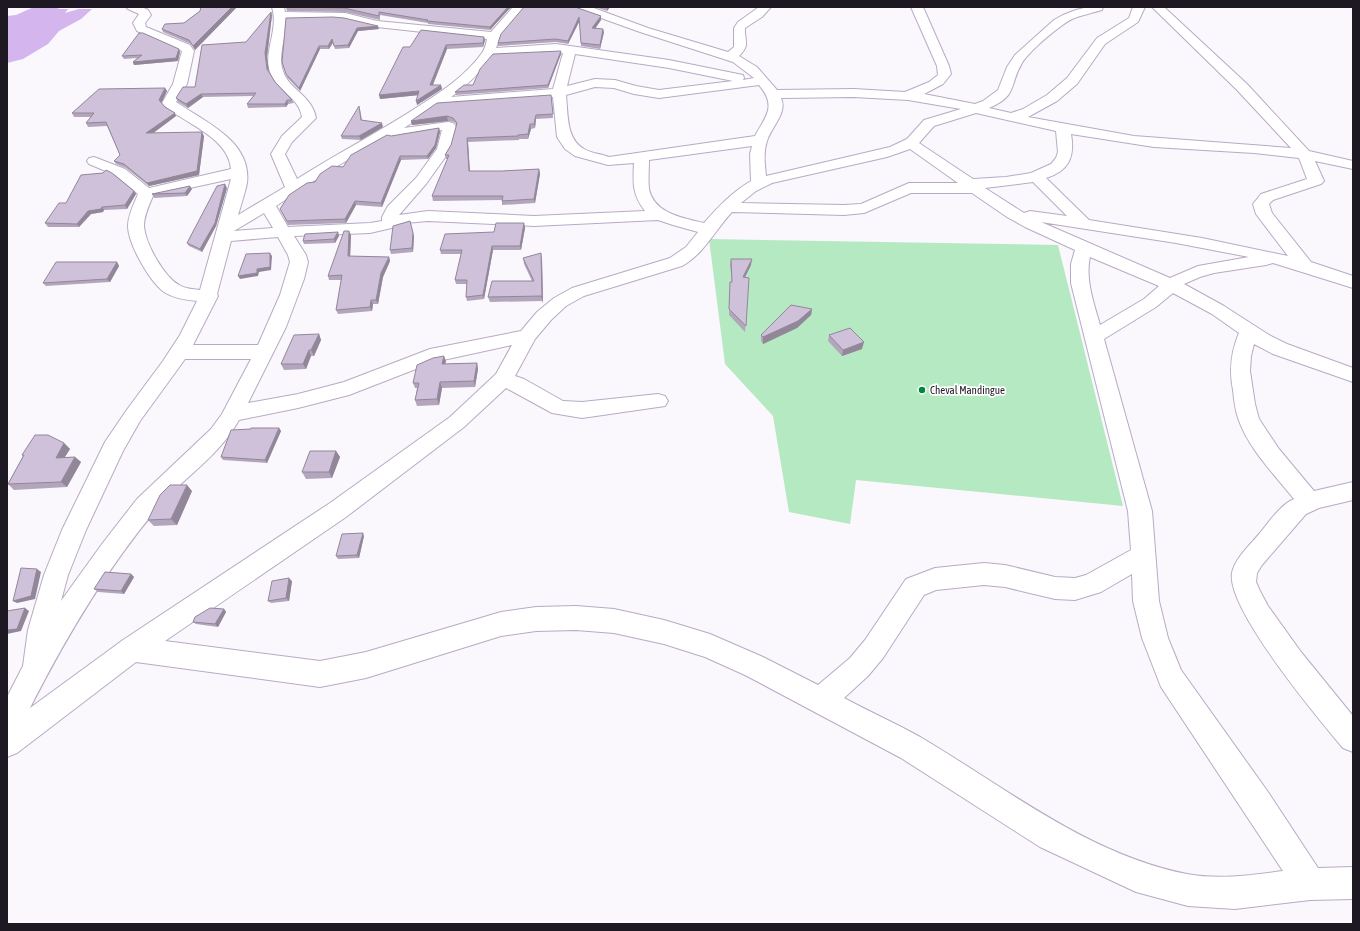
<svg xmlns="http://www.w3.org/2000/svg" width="1360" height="931" font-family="'Asap Condensed',sans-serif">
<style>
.green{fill:#b5e9c1}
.water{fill:#d4b5ed}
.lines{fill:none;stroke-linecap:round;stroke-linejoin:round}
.minor-casing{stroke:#b8aac4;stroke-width:2}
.minor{fill:#fff;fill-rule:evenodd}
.wall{fill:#b3a6bc}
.shaded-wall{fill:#928799}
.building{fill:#d0c1db;stroke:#928799}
.poi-dot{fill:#038641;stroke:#fff;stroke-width:1.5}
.labels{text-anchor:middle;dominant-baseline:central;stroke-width:3.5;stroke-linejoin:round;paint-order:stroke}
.poi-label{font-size:11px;fill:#1e1822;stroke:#fff;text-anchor:start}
</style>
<rect width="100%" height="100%" fill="#faf7fd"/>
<!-- green -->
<path class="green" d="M709 239 1058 245 1123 506 856 480 850 524 789 512 773 416 725 364Z"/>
<!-- water -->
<path class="water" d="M34 7H62L57 9H68L65 13 79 9H92L81 19 59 31 48 44 23 59 7 63V16L16 15Z"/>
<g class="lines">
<defs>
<path id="minor" d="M126 7H142L148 10 151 15 145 23 146 27 190 45 194 51 187 84 176 102C205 122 252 141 247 183 245 193 241 205 238 215L285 187 271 154 282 136 302 117C299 97 277 91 270 72 263 52 279 30 272 7H284L285 12 345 13 377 21 491 32 513 7H525L500 37 496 48 556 44 669 60 743 75 744 78 743 80 754 78 733 62 640 32 576 9 574 7H591L648 28 728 52 734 47V28L738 22 759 7H771L762 17 745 28C744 41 751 44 739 56L757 67 777 90 854 89 905 92 929 82 938 75 937 66 911 7H923L949 66 951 74 943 84 924 94 975 104 983 101 998 90 1007 67 1015 55 1054 20 1063 15 1076 10 1088 7H1103L1102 10C1092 13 1082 15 1072 19 1060 25 1029 51 1022 63 1009 85 1018 96 989 108L1011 113 1023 109 1047 95 1067 78 1097 38 1129 18 1133 7H1145L1138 22 1105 44 1077 84 1057 101 1028 117 1134 136 1291 148 1237 90 1152 7H1164L1247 84 1309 151 1353 161V169L1315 161 1324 181 1321 184 1273 200 1269 204 1272 213 1311 262 1353 276V288L1273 263 1266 265 1214 273 1200 277 1184 284 1224 306 1269 335 1287 344 1353 368V382L1273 354 1254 344 1251 356 1250 371 1255 404 1259 419 1279 449 1314 491 1353 482V500L1319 508 1306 514 1262 565 1257 573 1256 582 1260 591 1268 606 1301 652 1353 716V752L1343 748C1318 718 1226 609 1232 573 1235 558 1251 544 1260 533 1269 522 1280 505 1294 499 1274 474 1248 448 1238 418 1235 409 1234 400 1233 390 1229 370 1231 352 1239 333L1212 314 1173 293 1156 307 1104 339 1152 511 1159 601 1168 638 1181 670 1268 792 1318 868 1353 867V899L1310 900 1235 909 1188 906 1136 892 1040 847 901 758 745 675 705 657 664 644 614 633 576 630 536 631 501 636 366 678 320 687 136 662 17 753 7 757V697L23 666 28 630 44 575 62 530 105 442 126 411 163 361 180 335 197 301C186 300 173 298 164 292 150 282 128 244 128 226 128 215 134 204 138 194L115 175 89 164 87 161 89 158 94 157 125 169 149 188 231 169C229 143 199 129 179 116 173 113 166 109 162 103L173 84 182 51 137 31 133 23 139 14 128 9ZM334 18 345 19 377 27 487 39C486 44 485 49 482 53 466 75 444 90 422 104 381 131 338 153 297 179L285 154 292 142 316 118C312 95 289 90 283 71 277 55 287 36 286 19ZM556 52 563 53 553 89 451 97C467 86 481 71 493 55ZM575 54 669 68 733 81 659 90 636 86 615 80 595 79 567 86ZM759 85C777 106 766 116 755 136L609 157C601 154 591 153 584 149 566 139 568 114 566 95L595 87 614 88 634 94 659 98ZM553 97 557 137 565 149 575 156 608 165 634 163C633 183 632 194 645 211L534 216 428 211 399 215 426 184 451 149 457 128 453 123 448 122 404 128 437 106ZM854 97 908 100 961 109 924 120 907 139 890 147 766 176C765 164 763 153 767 141 771 127 788 113 781 98ZM976 113 1056 131 1058 152 1056 158 1051 164 1031 173 1006 177 973 179 919 143 934 126ZM442 130 437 149 416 178 388 206 382 217V221L370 223 288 227 276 206 332 169 388 137 392 138ZM1071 134 1154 147 1254 153 1299 158 1307 179 1261 194 1253 204 1256 214 1288 256 1202 238 1089 220 1046 178C1069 171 1075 157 1071 134ZM752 146 750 154 751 181C732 192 718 207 704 223 684 218 654 214 649 189 648 179 649 170 649 160ZM910 149 958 183H909L861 204 844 205 741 203 756 191 772 183 887 157ZM231 179 200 290C193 289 186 289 179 285 164 277 145 243 144 226 144 216 149 205 153 196ZM1033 182 1067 216 1030 211 1024 213 985 188ZM911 193H972L1007 217 1025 227 1075 250 1071 264V283L1128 511 1131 550 1086 575 1075 578 1055 577 1005 565 984 563 935 568 906 579 865 640 850 658 818 685 763 657 710 634 664 620 614 609 576 606 536 607 501 612 366 652 320 661 165 641 346 517 464 427 506 388 552 413 582 418 665 406 668 401 665 396 658 394 582 402 563 401 524 379 515 376 535 339 551 320 566 306 584 296 682 266C704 254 715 230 732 212L844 215 864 213ZM264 213 273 228 234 231ZM658 220 673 225 698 232 686 247 670 258 572 288 554 298 537 312 521 331 430 349 344 382 298 394 248 403 286 327 304 279 308 262 306 255 294 236 370 233 396 227 405 223 428 221 534 226ZM1041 222 1176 243 1249 257 1198 266 1170 278ZM278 237 288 255 290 262 280 295 258 345H193L218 296 217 294 231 241ZM1090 257 1159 286 1144 299 1100 325C1094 303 1085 280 1090 257ZM512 345 496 374 450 417 330 503 123 640 30 708C65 639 105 571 155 511 182 478 218 458 239 420L298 408 349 395 434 362ZM185 359H251L222 414 211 429 137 499 102 544 61 601 68 575 86 530 123 451 140 421ZM1132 574 1133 601 1142 638 1161 687 1283 871C1252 875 1219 880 1187 874 1089 855 1006 788 922 738 897 724 870 712 844 698L868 676 883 658 924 595 936 590 984 585 1005 587 1055 599 1075 600 1101 592Z"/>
</defs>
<!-- minor casing -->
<use href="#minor" class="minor-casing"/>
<!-- minor -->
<use href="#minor" class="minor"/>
</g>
<!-- wall -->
<path class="wall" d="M201 7H237L195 50 191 44 163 32 162 29 184 23 200 11Z
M286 7H511L490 30 428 24V23L380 15V20L345 12 287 11Z
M524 7 601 16V20L595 28 604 32 600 49 581 46 580 20 568 44 556 42 498 46V43Z
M595 7H610L607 11Z
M272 15 267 57 268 71 275 82 292 100 294 103 288 104 286 107 248 108 247 104 253 96 203 97 188 108 178 102 176 98 195 87 246 42Z
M286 18 379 29 358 31 349 48 335 49 333 43 329 49H320L300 91 287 77 282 62Z
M485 40 483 47 447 49 433 85H441L442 89 417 105 418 95 380 99 410 47Z
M180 52 178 61 134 65 133 62 137 58 124 59 122 56Z
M561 54 548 88 456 95 455 92 473 85Z
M165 88 167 91 161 103 176 116 153 133 204 136 199 175 149 186 126 168 116 164 114 161 120 155 107 126 88 127 86 123 92 117H74L72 113Z
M551 95 553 118 536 119 535 128 531 129 528 139H519V140L468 142 470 171H502L539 169 540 174 535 203 502 205V200L433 201 432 196 448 159H446L445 155 451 145 457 125 454 122 448 121 412 125 411 121Z
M360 109 362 120 383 127 361 140 342 139 341 136Z
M439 128 440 132 436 148 428 159 401 160 382 207 356 205 346 223 288 225 280 209 315 182 343 167 391 136Z
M227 188 216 226 202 252 189 246 187 243Z
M192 189 187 196 154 198 152 194Z
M134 191 136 194 127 209 104 210 103 212 91 214 79 227H48L45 223 66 203Z
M524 223 525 228 521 250H493L484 299 467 301 466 297 467 284H456L455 280 461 254H441L440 250Z
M338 232 339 236 335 243 304 244 303 241Z
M351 235 350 256 389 257 390 261 383 277 378 304H373L372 311 338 314 336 310 341 280H329L328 276Z
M414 236 413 252 391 254 390 250Z
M523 258 542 259 543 303 542 301 490 302 488 297 532 281 524 264Z
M731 259 751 265 745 277 749 278 745 332 729 315 730 282H732L730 265Z
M117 262 119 266 110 282 46 286 43 283Z
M812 309 811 315 797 328 763 344 761 341V335Z
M319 334 321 340 314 356H311L306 369 284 370 281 364Z
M829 335 862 349 842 356 828 341Z
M446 361 445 364 477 363 478 369 475 387 442 388 439 405 417 406 415 400 417 388H415L413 383Z
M279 428 281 431 267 463 223 460 221 457Z
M64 443 70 449 65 457H75L81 462 67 487 14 490 8 484 23 456 22 455Z
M336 451 340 457 332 478 306 479 302 472Z
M192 491 177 525 154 526 148 520Z
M364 536 359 558 338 559 336 556Z
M131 574 134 577 124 594 98 592 94 589Z
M292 581 289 601 271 603 268 601Z
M224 609 226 612 218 627 196 624 193 622Z"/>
<!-- shaded-wall -->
<path class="shaded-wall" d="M232 7H237L195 50 193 46Z
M508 7H511L490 30V27Z
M608 7H610L607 11V8Z
M271 12 272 15 267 57 269 72 267 69 265 53Z
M601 16V20L593 32 592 28Z
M579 17 580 20 568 44V41Z
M378 26 379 29 358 31 349 48 348 45 357 28Z
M603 29 604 32 600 49V45Z
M484 37 485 40 483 47V43Z
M332 39 333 42 329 49 328 46Z
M446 45 447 49 431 89 430 85Z
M319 46 320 49 300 91 299 88Z
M179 49 180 52 178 61 134 65 133 62Z
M561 51V54L548 88V85Z
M441 85 442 89 417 105 416 101Z
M165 88 167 91 161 104 159 100Z
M419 91 420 95 380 99 379 95Z
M201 94 203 97 188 108 186 104Z
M287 100 288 104 286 107 285 104Z
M175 113 176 116 148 137 146 133Z
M536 115V119L535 128 534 124Z
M447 116 448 121 412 125 411 121Z
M382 123 383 127 361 140 359 136Z
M530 124 531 129 528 139V134Z
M439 128 440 132 436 148 428 159 427 156Z
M202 132 204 136 199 175 149 186 147 183Z
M467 138 468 142 470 175 469 171Z
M400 156 401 160 382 207 381 203Z
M539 169 540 174 535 203 534 199Z
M225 184 227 188 216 226 202 252 200 249Z
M190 186 192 189 187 196 185 193Z
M134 191 136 194 127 209 125 205Z
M355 201 356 205 346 223 345 219Z
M102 207 104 210 103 212 91 214 79 227 77 224 88 211Z
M410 221 414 236 413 252 412 248Z
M524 223 525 228 521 250 520 246Z
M349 231 351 235 350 260 348 256Z
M338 232 339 236 335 243 334 239Z
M492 246 493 250 484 299 483 295Z
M270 253 272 256 271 270 259 272 258 276 240 279 238 276 257 269Z
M541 253 542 259 543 303 542 298Z
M389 257 390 261 383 277 378 304 376 300 381 273Z
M752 259 751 265 742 283 743 277Z
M117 262 119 266 110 282 107 279Z
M371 300 373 304 372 311 370 307Z
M812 309 811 315 797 328 763 344V337Z
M319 334 321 340 314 356 311 350Z
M864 342 862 349 842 356 843 350Z
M309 350 311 356 306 369 303 364Z
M444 356 446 361 444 370 442 364Z
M477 363 478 369 475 387 474 381Z
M440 382 442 388 439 405 437 399Z
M279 428 281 431 267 463 265 460Z
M64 443 70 449 61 463 56 458Z
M336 451 340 457 332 478 329 472Z
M75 457 81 462 67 487 61 482Z
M187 485 192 491 177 525 171 519Z
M363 533 364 536 359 558 357 555Z
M37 569 41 572 35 599 17 603 13 601Z
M131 574 134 577 124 594 121 591Z
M289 578 292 581 289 601 286 598Z
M25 608 29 611 21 631 7 634V630Z
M224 609 226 612 218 627 215 624Z"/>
<!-- building -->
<path class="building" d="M201 7H232L193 46 189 40 162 29 165 24 184 23 200 11Z
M286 7H508L490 27 427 21 428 20 379 12V16L344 8Z
M524 7H575L601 16 592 28 603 29 600 45 581 43 579 17 568 41 555 39 498 43 501 34Z
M271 12 265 53 267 69 275 82 292 100H287L285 104H247L256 93 201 94 186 104 176 98 183 87H195L202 45 246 42Z
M333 17 344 18 378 26 357 28 348 45 334 46 332 39 328 46H319L299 88 286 74 282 62 286 18Z
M421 30 484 37 483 43 446 45 430 85H441L416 101 419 91 379 95 403 47H410Z
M139 33H143L179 49 176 58 133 62 142 55 122 56Z
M561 51 548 85 455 92 464 85H473L480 69 493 54Z
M165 88 159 100 165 107 175 113 146 133 202 132 197 171 147 183 124 164 114 161 120 155 106 122 86 123 94 113H72L99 89Z
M551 95 553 114 536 115 534 124H530L528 134 518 135V136L467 138 469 171H502L539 169 534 199 502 201 503 196H432L449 155H445L451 145 457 123 453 118 447 116 411 121 437 103Z
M359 106 361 120 382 123 359 136H341Z
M439 128 435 145 427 156H400L381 203 355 201 345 219 287 221 280 209 289 195 307 183 315 182 320 174 332 166 343 167 351 155 387 135 391 136Z
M106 170 112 173 134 191 125 205 102 207 101 209 88 211 77 224 45 223 59 203H66L81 175 103 173Z
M225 184 215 223 200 249 187 243 217 186Z
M190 186 185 193 152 194Z
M410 221 413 233 412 248 390 250 393 226Z
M496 223H524L520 246H492L483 295 466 297 467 280H455L462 250H440L445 234 494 232Z
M344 231H349L348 256 389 257 381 273 376 300H371L370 307 336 310 342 275 328 276Z
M338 232 334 239 303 241 305 234Z
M270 253V267L257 269V273L238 276 246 254Z
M541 253 542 298 541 296 488 297 492 281H534L523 258Z
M731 259H752L743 277 749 278 746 326 729 309 730 282H732Z
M56 262H117L107 279 43 283Z
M791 305 812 309 798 321 763 337 761 335Z
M850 328 864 342 843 350 829 335Z
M319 334 311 350H309L303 364H281L294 335Z
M444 356 442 364 477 363 474 381 440 382 437 399 415 400 419 383H413L417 365 433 358Z
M251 428H279L265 460 221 457 231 430 251 429Z
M35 435H48L64 443 56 458 75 457 61 482 8 484 24 455H22Z
M310 451H336L329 472H302Z
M170 485H187L171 519 148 520 160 495Z
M363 533 357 555 336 556 342 534Z
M21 568 37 569 31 596 13 601Z
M105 572 131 574 121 591 94 589Z
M289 578 286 598 268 601 272 581Z
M25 608 17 629 7 630V611Z
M210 608 224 609 215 624 193 622 195 617Z"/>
<!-- markers -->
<circle class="poi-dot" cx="922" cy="390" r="4"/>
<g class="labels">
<!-- poi labels -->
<g class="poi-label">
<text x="930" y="390">Cheval Mandingue</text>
</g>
</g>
<!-- border -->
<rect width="1360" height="931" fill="none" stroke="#1e1822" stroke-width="16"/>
</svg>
